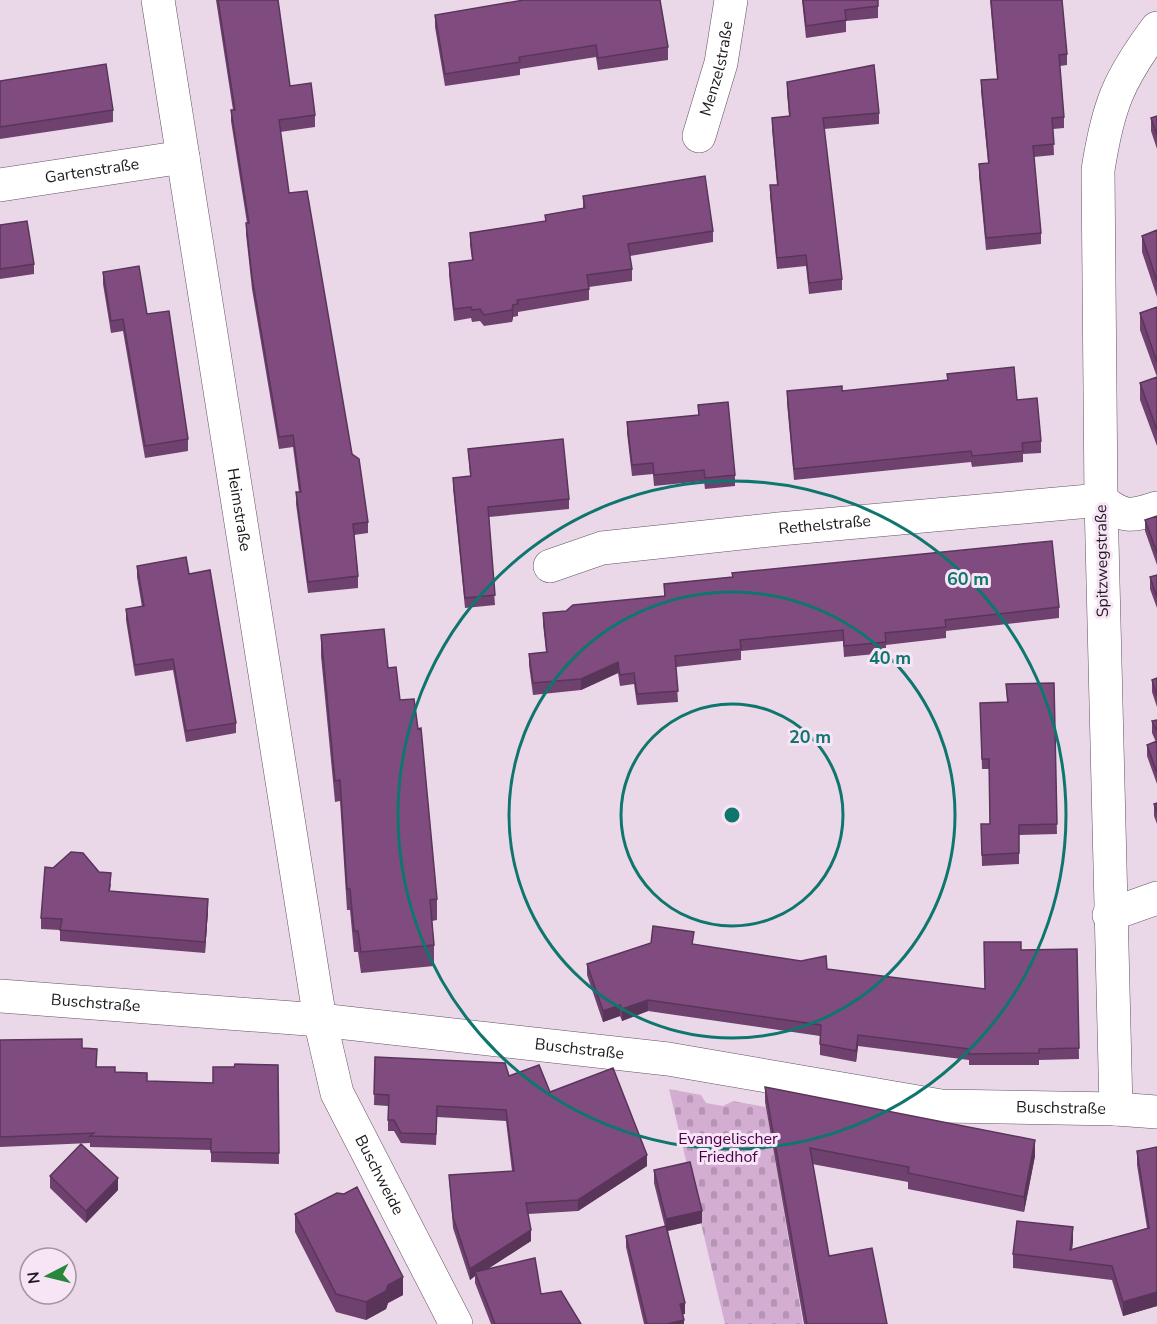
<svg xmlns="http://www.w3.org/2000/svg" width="1157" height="1324" font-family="'Nunito Sans',sans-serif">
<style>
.cemetery{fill:url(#cemetery-stones)}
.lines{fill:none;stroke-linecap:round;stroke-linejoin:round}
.minor-casing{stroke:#615260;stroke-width:34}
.minor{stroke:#fff;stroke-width:33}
.wall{fill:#6e416e}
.shaded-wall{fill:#5a355a}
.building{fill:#804c80;stroke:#5a355a;stroke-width:1.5}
.ring{fill:none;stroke:#0f766e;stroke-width:3}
.labels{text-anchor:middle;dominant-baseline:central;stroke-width:6;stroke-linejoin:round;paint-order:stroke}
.street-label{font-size:16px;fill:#1f191f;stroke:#f7e5f6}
.park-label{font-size:16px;fill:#48004a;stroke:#f7e5f6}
.centre{fill:#0f766e;stroke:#f7e5f6;stroke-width:3}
.ring-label{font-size:18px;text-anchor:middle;font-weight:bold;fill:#0f766e;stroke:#f7e5f6;stroke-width:6;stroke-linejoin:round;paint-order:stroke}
</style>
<defs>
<pattern id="cemetery-stones" width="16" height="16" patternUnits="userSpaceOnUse" patternTransform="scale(1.5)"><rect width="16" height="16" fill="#d3add2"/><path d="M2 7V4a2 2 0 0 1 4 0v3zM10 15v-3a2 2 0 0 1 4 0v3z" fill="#b594b4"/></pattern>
</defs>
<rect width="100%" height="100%" fill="#ead8e9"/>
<!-- cemetery -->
<path class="cemetery" d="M669 1089 701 1095 706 1103 723 1106 733 1101 766 1107 803 1324H725Z"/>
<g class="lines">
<defs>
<g id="minor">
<path id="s1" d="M158 0 320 1020 337 1093 456 1324"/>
<path id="s2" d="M699 136 721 63 731 0"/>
<path id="s3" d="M0 185 183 157"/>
<path id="s4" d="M550 566 602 548 779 529 1101 500C1124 518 1130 517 1157 508"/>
<path d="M1109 915 1157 898"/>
<path id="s5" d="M0 996 320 1020 668 1059 941 1106 1116 1109 1157 1112"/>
<path d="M1116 1109 1101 500 1098 170C1108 106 1118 80 1157 28"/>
</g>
</defs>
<!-- minor casing -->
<use href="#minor" class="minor-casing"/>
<!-- minor -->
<use href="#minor" class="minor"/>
</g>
<!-- wall -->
<path class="wall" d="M216 0H278L290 86 315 115V127L280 132 289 193 368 522V533L354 535 358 576V588L308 593 296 504V492H299L293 447 279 449 252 289 246 234V223H247L231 121V110H233Z
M802 0H878V18L846 21V32L806 38Z
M990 0H1062L1067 54V65L1060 66 1064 117V128L1053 129 1054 155 1034 157 1041 233V244L986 250 979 176V164L988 163 981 91V80L997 79Z
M435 15 668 47V60L598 70 596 57 520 69V75L445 86 435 27Z
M0 81 113 110V122L0 139Z
M787 82 879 113V124L824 129 842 279V290L809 294 806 266 777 269 770 196V185H777L772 129V118L789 116 787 93Z
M1157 116V149L1151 131V118Z
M583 196 713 231V242L630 256 632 269V281L589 287V300L518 312V316L513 317 512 322 484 326 480 321 472 322 471 318 454 321 449 275V263L472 260 470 245V233L545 221V215L583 208Z
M0 225 34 264V274L0 279Z
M1157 230V297L1142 252V236Z
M103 272 147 314 188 439V451L145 458 123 331 111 333 103 284Z
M1157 307V446L1140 400V383L1157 377 1140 330V313Z
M947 374 1017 400 1041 441V453L1023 454V462L972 467 971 462 794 480 787 403V391H842L947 380Z
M698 405 735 475V486L705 489 704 481 654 486 653 474 632 476 627 433V422L698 415Z
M468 449 569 499V509L489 517 495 605 465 608 453 488V478L470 476Z
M1157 516V565L1145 531V520Z
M137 566 189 574 236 723V733L186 742 173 670 135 676 126 620V609L142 607 137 577Z
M732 573 1059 607V618L946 631V638L886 645V653L844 657 843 641 741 651V660L676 667 678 702 637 705 634 684 620 686 618 673 581 690 533 695 529 665V654L546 652 543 624V613L566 611 664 596V584L732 577Z
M1157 575V608L1150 589V577Z
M321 635 388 668 400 700 437 899V920L432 921 434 945V966L361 973 358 952H354L350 910H347L340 801 335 802 321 656Z
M1157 678V707L1152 692V680Z
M1054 683 1057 834 1019 835V864L982 866 981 824H990L989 769H982L980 703 1007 702 1006 684Z
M1157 720V784L1147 756V745L1156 742 1152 733V721Z
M1157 803V824L1154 816V804Z
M99 872 111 884 110 891 208 910 205 953 60 941V930L41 929V918Z
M693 944 827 969 984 989 1021 950 1077 949 1079 1059 1039 1060V1065H969V1060L858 1046 856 1062 820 1055V1036L648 1011 622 1021 620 1016 603 1022 587 975V964Z
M0 1040 82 1048 97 1067 147 1081 213 1083 234 1067 278 1065 279 1164 211 1162V1150L90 1147V1143L0 1147Z
M375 1057 509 1076 550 1092 647 1166 578 1211 528 1214 531 1241 486 1270 541 1294 581 1324H491L475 1283V1276L470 1280 453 1228 449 1175 512 1171 506 1121 437 1117 436 1145 401 1143 394 1131H388V1106L374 1105Z
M765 1087 1035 1156 1024 1212 908 1189V1182L812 1164 829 1256 887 1324H804L765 1102Z
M1157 1147V1306L1123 1316 1112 1280 1013 1268V1254L1073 1241 1072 1250 1147 1228 1137 1165V1151Z
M654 1170 702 1223 668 1231 685 1314H682L684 1324H644L626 1247V1236L665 1227 654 1183Z
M50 1176 118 1190 86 1223 50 1188Z
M295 1214 403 1295 388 1303 386 1309 366 1320 336 1312 295 1232Z"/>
<!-- shaded-wall -->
<path class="shaded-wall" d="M513 305V317L512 322V310Z
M618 662V673L581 690V679Z
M208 899V910L205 953V942Z
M648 1000V1011L622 1021V1009Z
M620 1005V1016L603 1022V1011Z
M858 1035V1046L856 1062V1051Z
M1035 1140V1156L1024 1212V1197Z
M647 1155V1166L578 1211V1200Z
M118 1178V1190L86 1223V1211Z
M702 1211V1223L666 1231V1219Z
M1073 1227V1241L1070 1264V1250Z
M531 1230V1241L477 1276 475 1272V1276L470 1280V1269Z
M403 1277V1295L388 1303 386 1309 366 1320V1302L388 1285Z
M1157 1292V1306L1123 1316V1302Z
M685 1303V1314L680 1315V1304Z
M684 1320V1324H667Z"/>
<!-- building -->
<path class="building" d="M218 0H278L290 86 311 83 315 115 279 120 289 193 307 191 352 454 359 459 368 522 353 524 358 576 308 582 296 492H301L293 435 279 437 252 277 246 223H249L231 110H235Z
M524 0H660L668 47 598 58 596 45 519 57 520 62 445 74 435 15Z
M803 0H878V6L845 10 846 20 806 26Z
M991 0H1062L1067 54 1059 55 1064 117 1052 118 1054 144 1033 146 1041 233 986 238 979 164 989 163 981 80 998 79Z
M106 64 113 110 0 127V81Z
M874 65 879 113 823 118 842 279 809 283 806 255 777 258 770 185H778L772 118 790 116 787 82Z
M1157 116V135L1151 118Z
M705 176 713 231 628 244 632 269 587 275 589 289 517 300 518 304 513 305 512 310 484 315 480 309 472 310 471 307 454 309 449 263 473 260 470 233 546 221 545 215 585 208 583 196Z
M27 221 34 264 0 269V225Z
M1157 230V281L1142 236Z
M139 266 147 314 169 311 188 439 145 446 123 319 111 321 103 272Z
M1157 307V362L1140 313Z
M1014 367 1017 400 1037 398 1041 441 1022 443 1023 451 972 456 971 451 794 469 787 391 842 386V391L948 380 947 374Z
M1157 377V430L1140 383Z
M728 402 735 475 705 478 704 470 654 475 653 463 632 465 627 422 699 415 698 405Z
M563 439 569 499 488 507 495 595 465 598 453 478 471 476 468 449Z
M1157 516V553L1145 520Z
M1052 541 1059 607 945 620 946 627 885 633 886 642 844 646 843 630 740 640 741 649 675 656 678 691 637 694 634 673 620 675 618 662 581 679 533 683 529 654 547 652 543 613 566 611 573 605 665 596 664 584 733 577 732 573Z
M186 557 189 574 210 570 236 723 186 731 173 659 135 665 126 609 144 606 137 566Z
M1157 575V597L1150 577Z
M384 629 388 668 396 667 400 700 414 699 418 729 421 728 437 899 430 900 434 945 361 952 358 931H354L350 889H347L340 780 335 781 321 635Z
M1157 678V696L1152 680Z
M1054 683 1057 824 1019 825V853L982 855 981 824H990L989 759H982L980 703 1008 702 1006 684Z
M1157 720V731L1152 721Z
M1157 741V773L1147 745Z
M1157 803V813L1154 804Z
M71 852 83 853 99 872 111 873 109 891 208 899 205 942 60 930 62 919 41 918 45 867 53 868Z
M653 926 694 932 692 944 801 961 826 956 827 969 985 989 984 942H1021V950L1077 949 1079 1048 1039 1049V1053L969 1054V1049L858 1035 856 1051 820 1044 821 1025 648 1000 622 1009 620 1005 603 1011 587 964 651 943Z
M82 1039V1048L97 1049 96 1067H115V1072L147 1073V1081L213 1083V1067H234L235 1064 278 1065 279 1153 211 1152V1139L90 1136 94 1133 0 1137V1040Z
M375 1057 505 1063 509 1076 539 1065 550 1092 613 1068 647 1155 578 1200 526 1203 531 1230 470 1269 453 1217 449 1175 514 1171 506 1110 437 1106 436 1134 401 1133 394 1120H388L389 1095 374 1094Z
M765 1087 1035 1140 1024 1197 908 1173 909 1167 810 1148 829 1256 872 1248 887 1324H807Z
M81 1144 118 1178 86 1211 50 1176Z
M1157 1147V1292L1123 1302 1112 1266 1013 1254 1017 1221 1073 1227 1070 1250 1149 1228 1137 1151Z
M690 1162 702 1211 666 1219 654 1170Z
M357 1187 403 1277 388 1285 386 1291 366 1302 336 1294 295 1214 337 1193 344 1194Z
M666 1226 685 1303 680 1304 684 1320 667 1324H647L626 1236Z
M535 1258 541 1294 561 1291 581 1324H495L475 1272Z"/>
<!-- distance rings -->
<g class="ring">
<circle cx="732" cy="815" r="111"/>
<circle cx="732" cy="815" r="223"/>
<circle cx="732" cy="815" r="334"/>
</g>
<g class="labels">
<!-- street labels -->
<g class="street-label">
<text stroke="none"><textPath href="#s2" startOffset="70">Menzelstraße</textPath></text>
<text stroke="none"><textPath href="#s3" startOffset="93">Gartenstraße</textPath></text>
<text stroke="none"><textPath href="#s1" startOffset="516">Heimstraße</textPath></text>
<text stroke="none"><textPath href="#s4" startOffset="279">Rethelstraße</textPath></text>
<text transform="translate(1102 561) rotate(-91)">Spitzwegstraße</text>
<text stroke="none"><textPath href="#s5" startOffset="96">Buschstraße</textPath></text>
<text stroke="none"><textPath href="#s5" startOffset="582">Buschstraße</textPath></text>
<text stroke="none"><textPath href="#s5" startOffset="1068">Buschstraße</textPath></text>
<text stroke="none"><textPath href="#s1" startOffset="1200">Buschweide</textPath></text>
</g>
<!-- park labels -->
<g class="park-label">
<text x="728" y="1139">Evangelischer<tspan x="728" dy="18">Friedhof</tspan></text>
</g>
</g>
<circle cx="732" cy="815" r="9" class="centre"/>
<g class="ring-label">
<text x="968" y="585">60 m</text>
<text x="890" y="664">40 m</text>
<text x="810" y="743">20 m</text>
</g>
<!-- north arrow -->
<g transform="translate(48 1276) rotate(263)"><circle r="28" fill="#f7e5f6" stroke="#a193a0" stroke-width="1.5"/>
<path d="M0-4.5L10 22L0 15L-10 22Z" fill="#27883b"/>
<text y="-9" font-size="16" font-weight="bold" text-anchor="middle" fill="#1f191f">N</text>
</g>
</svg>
